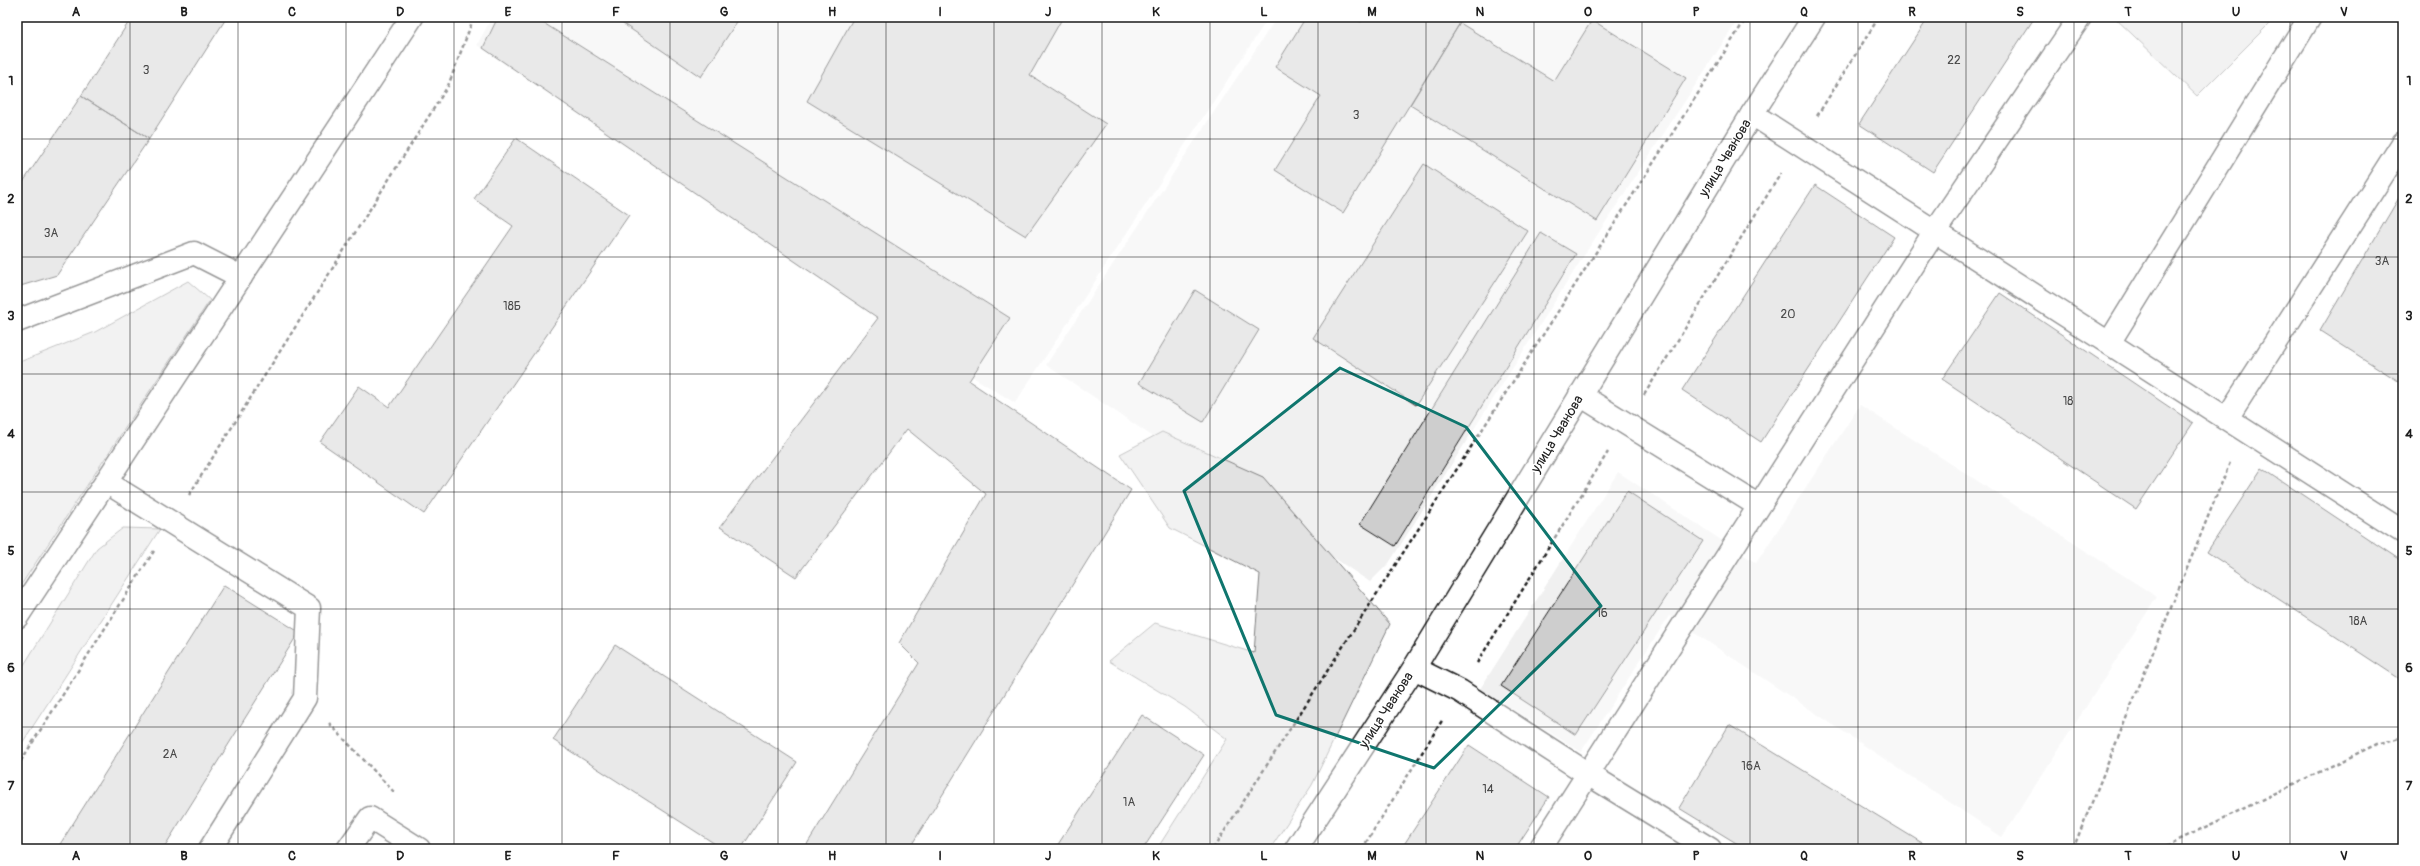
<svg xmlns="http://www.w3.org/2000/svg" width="2420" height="866" font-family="Pangolin,sans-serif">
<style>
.built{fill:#f0f0f0}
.green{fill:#e2e2e2;stroke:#7f7f7f}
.building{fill:#cecece;stroke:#1c1c1c}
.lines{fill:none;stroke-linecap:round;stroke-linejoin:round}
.service-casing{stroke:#1c1c1c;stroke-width:25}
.minor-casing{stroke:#1c1c1c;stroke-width:25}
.path{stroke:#1c1c1c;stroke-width:2.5;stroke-dasharray:4 3;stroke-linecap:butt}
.service{stroke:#fff;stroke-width:22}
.minor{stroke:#fff;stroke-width:22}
.marked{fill:none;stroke:#0f766e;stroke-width:3;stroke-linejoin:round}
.grid{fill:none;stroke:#1c1c1c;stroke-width:1;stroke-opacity:0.55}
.labels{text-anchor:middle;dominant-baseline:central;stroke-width:3;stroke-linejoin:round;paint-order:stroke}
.number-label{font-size:12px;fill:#484848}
.street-label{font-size:14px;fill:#1c1c1c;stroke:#fff}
.neatline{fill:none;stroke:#1c1c1c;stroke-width:1.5}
.grid-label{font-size:13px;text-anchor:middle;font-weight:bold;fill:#1c1c1c}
</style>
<rect width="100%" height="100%" fill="#fff"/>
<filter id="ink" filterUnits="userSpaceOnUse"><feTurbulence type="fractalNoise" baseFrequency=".025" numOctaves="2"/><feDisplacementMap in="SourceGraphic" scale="8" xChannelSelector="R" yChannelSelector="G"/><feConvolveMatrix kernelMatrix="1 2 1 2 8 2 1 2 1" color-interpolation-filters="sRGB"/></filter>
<g filter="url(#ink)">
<!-- built -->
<path class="built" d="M492 17H1269L1015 403 865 310 477 45Z
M1277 17H1740L1592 243 1389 563 1370 582 1046 365Z
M1860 405 2157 597 2002 837 1669 616 1581 752 1480 689 1618 472 1756 563Z"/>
<!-- green -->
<path class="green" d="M2114 17H2276L2197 96Z
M188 281 210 300 17 591V363L95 332Z
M1162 432 1263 477 1390 624 1312 785 1270 849H1157L1227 739 1185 707 1109 661 1155 623 1254 653 1260 574 1170 528 1120 454Z
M123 528 160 529 17 751V676L97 548Z"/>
<!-- building -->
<path class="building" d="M132 17H227L149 139 81 96Z
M498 17H534L1010 318 969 381 1131 490 909 849H804L919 663 899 643 986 494 907 429 796 577 720 527 878 318 483 48Z
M613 17H740L701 77Z
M854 17H1063L1030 75 1106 124 1026 236 807 101Z
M1306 17H1352L1361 22 1364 17H1451L1460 23 1343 213 1275 170 1321 96 1275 67Z
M1929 17H2035L1933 172 1859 124Z
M1592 20 1686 78 1597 221 1410 105 1460 23 1554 81Z
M81 96 149 139 57 275 17 287V191Z
M516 138 629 215 424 514 320 442 359 386 389 407 513 226 474 199Z
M1424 164 1528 231 1416 405 1313 338Z
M1815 185 1894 237 1761 442 1682 390Z
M2403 191V384L2320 331Z
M1541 233 1576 254 1395 546 1360 524Z
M1195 290 1259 330 1203 422 1139 383Z
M2000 293 2193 423 2136 509 1942 379Z
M2262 468 2403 562V681L2207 552Z
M1627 491 1703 541 1576 735 1501 686Z
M224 585 299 632 163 849H57Z
M615 645 797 762 741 849H723L553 740Z
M1142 715 1204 755 1143 849H1055Z
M1729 725 1932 849H1746L1679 808Z
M1469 745 1549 797 1515 849H1401Z"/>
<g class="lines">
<defs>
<path id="service" d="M1752 114 2403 532
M17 321 194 253 241 277
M2109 343 2310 17
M1580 395 1759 506
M2227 418 2403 143
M106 482 309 608 305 698 210 849
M1414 668 1460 691 1588 774 1710 849
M348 849 370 818 419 849
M1540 849 1935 231 2080 17"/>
<path id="minor" d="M17 617 412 17
M1296 849 1414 668 1752 114 1814 17"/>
</defs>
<!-- service casing -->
<use href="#service" class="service-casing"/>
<!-- minor casing -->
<use href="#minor" class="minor-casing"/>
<!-- path -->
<path class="path" d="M1817 116 1879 17
M1644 395 1781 173
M189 495 448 86 474 17
M1477 663 1608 452
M329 723 394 792
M17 767 154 551
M1213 849 1747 17
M1362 849 1443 719
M2073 849 2231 460
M2160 849 2377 744 2403 737"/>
<!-- service -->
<use href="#service" class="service"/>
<!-- minor -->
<use href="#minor" class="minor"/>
</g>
</g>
<!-- marked area -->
<path d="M0 0H2420V866H0ZM1340 368 1466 427 1601 606 1434 768 1276 715 1184 491Z" fill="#fff" fill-opacity=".55" fill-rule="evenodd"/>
<path class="marked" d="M1340 368 1466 427 1601 606 1434 768 1276 715 1184 491Z"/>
<!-- grid -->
<path class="grid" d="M130 17V849M238 17V849M346 17V849M454 17V849M562 17V849M670 17V849M778 17V849M886 17V849M994 17V849M1102 17V849M1210 17V849M1318 17V849M1426 17V849M1534 17V849M1642 17V849M1750 17V849M1858 17V849M1966 17V849M2074 17V849M2182 17V849M2290 17V849M17 139H2403M17 257H2403M17 374H2403M17 492H2403M17 609H2403M17 727H2403"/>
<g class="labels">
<!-- number labels -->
<g class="number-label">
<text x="1954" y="60">22</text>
<text x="146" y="70">3</text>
<text x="1356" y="115">3</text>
<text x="51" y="233">3А</text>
<text x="2382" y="261">3А</text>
<text x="512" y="306">18Б</text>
<text x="1788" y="314">20</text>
<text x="2068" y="401">18</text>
<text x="1602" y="613">16</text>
<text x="2358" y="621">18А</text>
<text x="170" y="754">2А</text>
<text x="1751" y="766">16А</text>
<text x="1488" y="789">14</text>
<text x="1129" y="802">1А</text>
</g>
<!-- street labels -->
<g class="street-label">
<text transform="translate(1725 158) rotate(-59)">улица Чванова</text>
<text transform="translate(1557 434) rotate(-59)">улица Чванова</text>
<text transform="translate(1386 710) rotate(-57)">улица Чванова</text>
</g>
</g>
<!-- margin -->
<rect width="2420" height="866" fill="none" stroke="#fff" stroke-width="44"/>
<rect x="22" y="22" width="2376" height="822" class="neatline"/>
<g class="grid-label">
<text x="76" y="16">A</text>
<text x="184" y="16">B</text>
<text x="292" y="16">C</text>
<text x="400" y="16">D</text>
<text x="508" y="16">E</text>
<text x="616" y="16">F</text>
<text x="724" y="16">G</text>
<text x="832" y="16">H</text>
<text x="940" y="16">I</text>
<text x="1048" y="16">J</text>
<text x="1156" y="16">K</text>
<text x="1264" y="16">L</text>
<text x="1372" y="16">M</text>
<text x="1480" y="16">N</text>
<text x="1588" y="16">O</text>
<text x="1696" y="16">P</text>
<text x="1804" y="16">Q</text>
<text x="1912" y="16">R</text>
<text x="2020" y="16">S</text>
<text x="2128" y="16">T</text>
<text x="2236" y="16">U</text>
<text x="2344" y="16">V</text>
<text x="11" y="85">1</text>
<text x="2409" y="85">1</text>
<text x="11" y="203">2</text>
<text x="2409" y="203">2</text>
<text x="11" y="320">3</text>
<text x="2409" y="320">3</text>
<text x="11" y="438">4</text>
<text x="2409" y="438">4</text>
<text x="11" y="555">5</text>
<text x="2409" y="555">5</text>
<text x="11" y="672">6</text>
<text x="2409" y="672">6</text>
<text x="11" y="790">7</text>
<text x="2409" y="790">7</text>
<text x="76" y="860">A</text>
<text x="184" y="860">B</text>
<text x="292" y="860">C</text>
<text x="400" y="860">D</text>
<text x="508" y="860">E</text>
<text x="616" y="860">F</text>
<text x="724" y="860">G</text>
<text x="832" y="860">H</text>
<text x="940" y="860">I</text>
<text x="1048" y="860">J</text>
<text x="1156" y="860">K</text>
<text x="1264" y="860">L</text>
<text x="1372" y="860">M</text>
<text x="1480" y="860">N</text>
<text x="1588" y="860">O</text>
<text x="1696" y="860">P</text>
<text x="1804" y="860">Q</text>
<text x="1912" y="860">R</text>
<text x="2020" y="860">S</text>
<text x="2128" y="860">T</text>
<text x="2236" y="860">U</text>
<text x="2344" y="860">V</text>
</g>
</svg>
